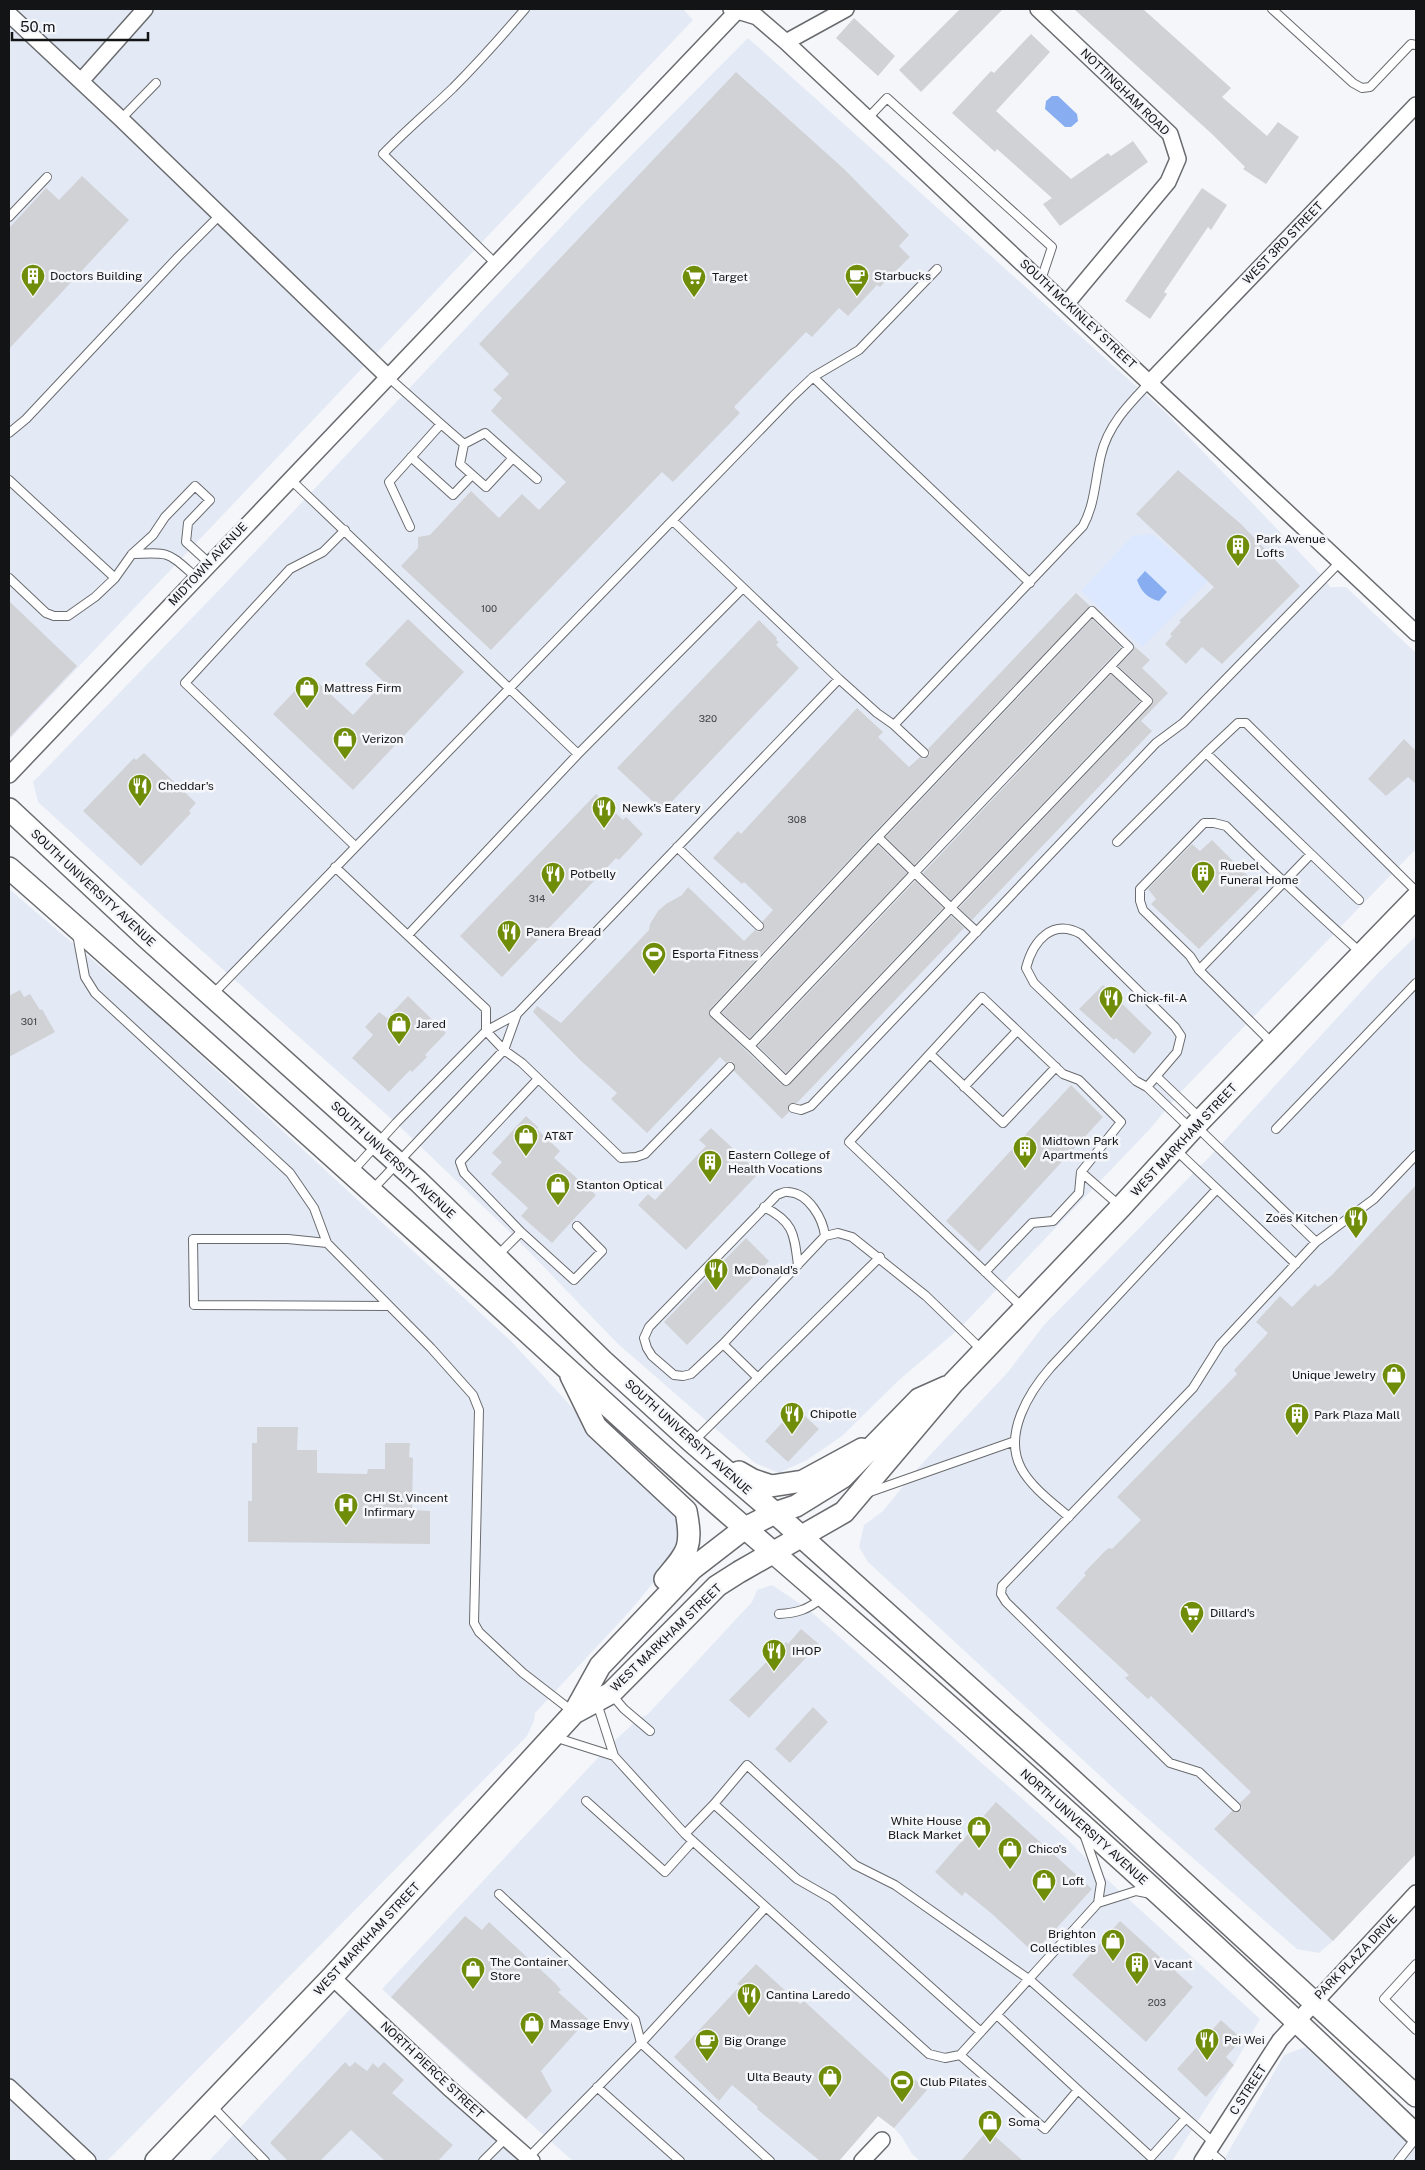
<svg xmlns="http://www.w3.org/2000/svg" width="1425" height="2170" font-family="'Public Sans',sans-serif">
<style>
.built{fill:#e4eaf5}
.green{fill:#dbe8ff}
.water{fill:#88aef1}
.building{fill:#d0d2d6}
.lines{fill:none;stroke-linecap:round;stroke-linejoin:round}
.lane-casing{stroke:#696b6f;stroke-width:10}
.street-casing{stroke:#696b6f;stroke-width:18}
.secondary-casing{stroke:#696b6f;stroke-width:24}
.lane{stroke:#fff;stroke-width:8}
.street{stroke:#fff;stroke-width:15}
.secondary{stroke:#fff;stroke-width:21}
.labels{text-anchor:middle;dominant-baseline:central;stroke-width:5;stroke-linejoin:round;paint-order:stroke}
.number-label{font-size:10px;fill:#424445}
.street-label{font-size:12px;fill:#131415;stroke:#f4f6fa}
.poi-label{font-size:12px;fill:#131415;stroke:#f4f6fa;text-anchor:start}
</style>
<rect width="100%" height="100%" fill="#f4f6fa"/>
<!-- built -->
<path class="built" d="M9 9H683L693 20 9 740Z
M748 38 1165 412 1324 578 1330 587H1346L1416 653V849L1177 1096 1149 1130 960 1328 898 1381 842 1436 807 1460 779 1473 755 1463 618 1344 514 1236 396 1123 166 919 38 802 33 782 221 588 580 207Z
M9 889 148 1007 512 1342 592 1429 677 1509 684 1532 672 1560 630 1611 535 1713 534 1721 527 1736 107 2161H9Z
M1416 936V1854L1333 1941 1319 1953 1297 1949 1122 1796 868 1562 859 1547 864 1525 883 1511 916 1470 1008 1372 1044 1325 1217 1149 1380 971Z
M772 1585 808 1609 1063 1835 1113 1885 1260 2019 1235 2063 1172 2161H920L912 2154 902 2137 894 2128 878 2116 839 2161H573L464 2065 382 1989 607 1748 637 1720 648 1714 752 1602 757 1590Z
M352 2007 519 2161H209Z
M1305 2047 1416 2150V2161H1223L1284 2055Z"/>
<!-- green -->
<path class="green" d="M1152 534 1208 581 1142 647 1081 591 1132 536Z"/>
<!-- water -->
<path class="water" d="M1052 96H1058L1077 114 1078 121 1071 127H1065L1045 109 1046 101Z
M1145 571 1167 592 1159 601C1147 598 1141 591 1137 580Z"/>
<!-- building -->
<path class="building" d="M960 9H1003L921 92 899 70Z
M1074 9H1143L1231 88 1222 97 1267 136 1278 122 1299 137 1266 184 1243 169 1245 167 1212 134Z
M854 18 895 56 878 76 836 38Z
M1031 34 1050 52 996 111 1071 179 1108 153 1111 156 1133 141 1148 162 1060 226 1043 204 1052 198 997 149 995 152 952 113 991 71 994 73Z
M736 72 844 169 909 235 899 246 910 257 880 287 877 285 848 316 839 308 812 337 806 332 734 407 740 413 673 482 662 472 491 650 401 566 418 548V537L430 535 471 491 499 518 522 494 539 510 566 482 491 411 502 398 493 390 509 374 479 344Z
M82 176 129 220 9 349V228L46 188 59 200Z
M1202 188 1227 205 1211 230 1208 227 1164 292 1167 294 1150 319 1125 301Z
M1178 470 1241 524 1300 586 1222 664 1202 647 1186 664 1165 644 1172 636 1170 634 1181 622 1179 621 1214 587 1136 514Z
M1076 593 1090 606 874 833 710 1009 709 1015 782 1085 788 1086 951 916 964 928 797 1103 789 1104V1112L782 1119 734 1071V1063L731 1061 726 1063 720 1057 647 1133 611 1099 617 1093 580 1060 533 1012 537 1006 561 1023 649 930 650 924 658 911 666 904 682 895 688 887 744 941 755 930 758 932 763 930 764 925 762 922 773 910 744 882 742 884 713 858 738 831 741 834 857 708 883 732 878 737 909 767 920 757 923 759 928 757 930 754 928 749Z
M9 601 77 666 9 738Z
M408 619 464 672 353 790 273 714 310 675 353 715 384 682 365 664Z
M1092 619 1121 647 914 865 886 837Z
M759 620 777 638 776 640 779 642 776 645 799 668 663 811 617 768Z
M1134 646 1150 660 1142 668 1168 693 1141 721 1152 731 972 920 959 908 1152 704V697L1118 666 1133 651Z
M1111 674 1140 701 951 900 923 873Z
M1404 739 1416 751V784L1408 777 1386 796 1368 779Z
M144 753 196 803 189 811 191 813 141 866 83 811 134 758 136 760Z
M596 794 623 820 626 817 643 834 619 860 616 858 502 977 460 936Z
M1212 840 1260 888 1199 949 1151 904 1156 899 1148 889 1192 844 1200 851Z
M878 845 907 873 750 1038 722 1013Z
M915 881 943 908 786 1073 758 1046Z
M1103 985 1152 1033 1134 1054 1116 1038 1114 1040 1079 1009Z
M20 990 24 997 30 994 40 1010 42 1009 55 1032 9 1057V996Z
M408 996 446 1033 425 1055 427 1057 412 1072 410 1070 389 1092 352 1058 373 1035 365 1027 379 1012 387 1018Z
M1071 1085 1103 1117 979 1252 946 1221Z
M526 1116 538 1127 537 1129 560 1151 554 1158 596 1195 552 1243 521 1216 528 1208 491 1174 502 1162 492 1153Z
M711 1128 759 1173 686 1250 638 1205 648 1194 655 1200 706 1146 699 1140Z
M1416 1185V1854L1333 1941 1214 1829 1232 1811H1240L1242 1808 1240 1803 1251 1792 1151 1696 1148 1699 1125 1678 1129 1675 1056 1608 1086 1575 1084 1573 1105 1551 1109 1548 1112 1549 1141 1520 1117 1497 1237 1374 1234 1370 1268 1333 1256 1322 1280 1296 1292 1307 1315 1284 1318 1287 1332 1275Z
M746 1238 769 1261 687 1345 664 1322Z
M796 1408 819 1429 788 1462 765 1441Z
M257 1427H298L297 1450H317V1473L367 1474 368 1469H385V1443H410L409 1457 413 1458 412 1510 430 1511V1544L248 1542V1501H252V1443H257Z
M801 1629 819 1644 749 1718 729 1700 786 1642 788 1644Z
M813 1707 828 1722 790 1763 775 1749Z
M996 1802 1092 1889 1034 1953 991 1913 965 1892 962 1896 935 1872Z
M465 1916 482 1930 489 1922 555 1983 561 1990 558 1992 588 2019 541 2071 552 2091 526 2119 391 1997Z
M1120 1921 1193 1987 1146 2042 1072 1975Z
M756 1964 800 2004 804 2001 901 2090 911 2076 927 2090 894 2128 878 2116 839 2161H820L757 2109 758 2107 732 2085 719 2101 674 2057 740 1986 737 1984Z
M1221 2020 1242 2039 1226 2057 1234 2065 1206 2097 1177 2069Z
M345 2062 350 2067 355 2062 367 2071 373 2063 378 2068 384 2062 404 2080 392 2093 453 2145 438 2161H385L351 2130 320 2161H288L270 2143Z
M988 2130 1023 2161H961Z"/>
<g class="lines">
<defs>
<path id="lane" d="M1272 9 1353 83 1362 88 1370 87 1411 44 1416 45
M121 119 156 83
M867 119 887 98 1052 247 1041 280
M9 217 47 177
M495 263 383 154C405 131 430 110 453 88 478 63 502 36 525 9
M387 376 441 424 389 482 410 527
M813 377 1030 583
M441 424 464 444 460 464 486 487 513 458 537 479
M9 433 26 419 178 257 220 215
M464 444 485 433 513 458
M411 457 453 495 472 475
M290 479 578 754
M9 480 115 578
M673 521 839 679 877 713 894 725 1083 526C1095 504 1095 480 1101 455 1108 425 1129 404 1150 382
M345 530 323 552 290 569 185 683 355 846
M132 554C171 552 167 552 196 577
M9 578 46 613 54 616H68L95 597 115 578 132 554 153 535 165 517 195 486 210 500 188 523 186 542 209 563
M894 725 924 753
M878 837 714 1013 750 1046 1129 647 1092 611 878 837C911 869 943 901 977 932
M1117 842 1206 753
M677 847 759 926
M1311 854 1206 753 1238 723H1246L1416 891
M335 867 486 1009V1031L504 1050 522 1063 621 1158 636 1157 645 1154 730 1067
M77 934 85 977 95 993 290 1173 314 1208 327 1243
M408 935 578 754 743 588
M1199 970 1311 854 1359 900
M213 994 793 396 813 377 859 350 937 269
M1272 1043 1199 970 1190 956 1143 910 1140 901V889L1204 823H1214L1226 826C1270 870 1315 911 1360 952
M750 1046 786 1081 1148 701 1111 667
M930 1054 1003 1123 1056 1067
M1157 1077 1200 1118
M964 1087 1017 1031
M1147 1087 1177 1052 1181 1036 1175 1027 1081 934C1052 918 1033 941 1026 968L1034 983 1136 1081 1147 1087 1191 1129
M793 1108 801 1110 811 1106 1156 743 1183 723 1340 562
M1197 1127 1316 1242
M1276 1129 1416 983
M1176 1150 1296 1264
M1081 1172 1120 1206
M351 1173 396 1123 486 1031 517 1014 839 679
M372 1190 504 1050 517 1014
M764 1207C794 1222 794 1234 798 1265
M521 1232 574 1280 602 1251 577 1226
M825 1236C823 1219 809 1193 788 1192 785 1191 780 1194 777 1195L649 1327 644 1338 647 1348 652 1356 674 1375 683 1376 691 1374 723 1344 825 1236 838 1233 852 1237 926 1296 983 1351
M496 1257 521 1232 464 1173 460 1162 538 1079
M985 1272 1032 1223 1053 1221 1079 1193 1081 1172 1121 1122 1079 1080 1063 1074 982 997 849 1142 1000 1286 1023 1308
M389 1306 194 1305 193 1239H288L327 1243 431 1348 473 1395 479 1410 474 1623 479 1632 523 1673 572 1711
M723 1344 758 1378
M694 1441 880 1257
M867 1493 1015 1441
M1069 1517C1053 1503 1031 1487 1021 1468 1003 1434 1029 1392 1051 1367L1217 1189
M779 1614C797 1613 807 1610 822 1598
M612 1695 624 1709 650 1731
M597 1703 614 1756 685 1834 929 2054 945 2058 960 2055 1045 2129 1078 2090 1151 2157 1186 2118
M554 1737 614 1756
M586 1801 665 1872 693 1841
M714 1804 797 1879 832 1899 981 2032
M1236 1807 1199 1772 1170 1763 1006 1602 1001 1594 1002 1586 1193 1388 1220 1345 1316 1242 1374 1199 1416 1155
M685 1834 714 1804 747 1765 855 1865 895 1885 1030 1980 1213 2142
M499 1894 635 2020 641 2043 770 2161
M1098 1903 1136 1891 1151 1894
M1416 1964 1384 1999 1416 2030
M997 2015 1078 2090
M960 2055 1098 1903 1101 1883 1084 1834
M597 2087 680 2161
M212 2106 265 2161
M1208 2150 1221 2161
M528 2158 641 2043 765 1908
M483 2161 506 2138
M1398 2161 1416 2138"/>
<path id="street" d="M731 9 757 17 786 42 1416 633
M1038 9 1170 134 1178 159 1168 182 1067 303
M9 14 121 119 387 376
M786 42 846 9
M81 81 145 9
M1150 382 1416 105
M9 775 739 9
M332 1977 449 2088 532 2161
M9 2087 88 2161
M862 2161 882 2140
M1202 2161 1280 2040 1416 1893"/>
<path id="secondary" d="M9 809 147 938 418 1181 603 1361 692 1442 775 1513 1057 1766 1416 2096
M9 868C171 1010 331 1155 491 1299 576 1376 659 1454 746 1529 974 1725 1199 1926 1416 2135
M571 1376 596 1427 686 1511C693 1547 688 1552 665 1579
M739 1472 753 1480 771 1486 803 1481 862 1449
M574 1713 611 1693 717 1586 739 1572 844 1512 953 1383 1121 1207 1196 1125 1416 898
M156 2161 332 1977 574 1713 600 1666 692 1569 745 1528 775 1513 796 1506 843 1477 919 1399 946 1387"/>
</defs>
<!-- lane casing -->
<use href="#lane" class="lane-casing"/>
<!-- street casing -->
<use href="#street" class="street-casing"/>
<!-- secondary casing -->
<use href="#secondary" class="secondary-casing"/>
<!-- lane -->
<use href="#lane" class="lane"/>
<!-- street -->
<use href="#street" class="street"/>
<!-- secondary -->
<use href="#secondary" class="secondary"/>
</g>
<!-- icons -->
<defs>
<symbol id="building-pin" viewBox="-11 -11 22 30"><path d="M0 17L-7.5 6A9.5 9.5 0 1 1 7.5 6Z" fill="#708d0a" stroke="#f4f6fa"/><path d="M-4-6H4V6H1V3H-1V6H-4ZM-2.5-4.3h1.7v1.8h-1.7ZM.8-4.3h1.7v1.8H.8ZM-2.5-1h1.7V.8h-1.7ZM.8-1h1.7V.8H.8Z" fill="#fff"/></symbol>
<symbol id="cafe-pin" viewBox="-11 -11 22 30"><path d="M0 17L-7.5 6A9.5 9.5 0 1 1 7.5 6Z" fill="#708d0a" stroke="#f4f6fa"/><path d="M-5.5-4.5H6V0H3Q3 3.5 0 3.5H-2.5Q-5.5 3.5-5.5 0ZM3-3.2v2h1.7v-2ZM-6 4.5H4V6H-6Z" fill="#fff"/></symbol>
<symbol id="supermarket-pin" viewBox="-11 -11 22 30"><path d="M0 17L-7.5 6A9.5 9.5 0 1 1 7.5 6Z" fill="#708d0a" stroke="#f4f6fa"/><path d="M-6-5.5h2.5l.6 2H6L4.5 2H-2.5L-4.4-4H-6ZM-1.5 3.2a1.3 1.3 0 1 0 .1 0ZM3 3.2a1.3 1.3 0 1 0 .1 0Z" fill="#fff"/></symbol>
<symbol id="shop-pin" viewBox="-11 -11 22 30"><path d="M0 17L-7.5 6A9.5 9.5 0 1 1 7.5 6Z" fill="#708d0a" stroke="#f4f6fa"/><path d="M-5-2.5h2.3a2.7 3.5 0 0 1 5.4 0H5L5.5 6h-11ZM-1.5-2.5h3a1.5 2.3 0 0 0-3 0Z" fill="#fff"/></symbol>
<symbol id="restaurant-pin" viewBox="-11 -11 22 30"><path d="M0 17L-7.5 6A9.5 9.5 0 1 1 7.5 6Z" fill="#708d0a" stroke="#f4f6fa"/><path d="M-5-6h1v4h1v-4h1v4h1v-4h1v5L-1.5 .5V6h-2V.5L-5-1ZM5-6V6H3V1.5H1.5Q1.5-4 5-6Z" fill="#fff"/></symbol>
<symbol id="stadium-pin" viewBox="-11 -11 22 30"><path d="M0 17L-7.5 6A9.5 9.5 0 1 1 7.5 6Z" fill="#708d0a" stroke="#f4f6fa"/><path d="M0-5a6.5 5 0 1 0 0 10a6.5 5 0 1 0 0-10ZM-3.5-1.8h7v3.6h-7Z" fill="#fff"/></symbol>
<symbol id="hospital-pin" viewBox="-11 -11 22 30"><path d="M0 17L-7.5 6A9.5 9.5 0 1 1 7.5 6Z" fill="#708d0a" stroke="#f4f6fa"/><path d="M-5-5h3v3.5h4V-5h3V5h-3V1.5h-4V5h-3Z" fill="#fff"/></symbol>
</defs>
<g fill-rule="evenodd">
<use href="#building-pin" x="19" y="262" width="28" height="38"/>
<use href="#cafe-pin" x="843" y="262" width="28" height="38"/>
<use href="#supermarket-pin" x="680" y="263" width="28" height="38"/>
<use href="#building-pin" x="1224" y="532" width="28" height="38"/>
<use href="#shop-pin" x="293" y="674" width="28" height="38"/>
<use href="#shop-pin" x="331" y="725" width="28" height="38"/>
<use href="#restaurant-pin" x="126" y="772" width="28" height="38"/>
<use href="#restaurant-pin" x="590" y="794" width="28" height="38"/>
<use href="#building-pin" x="1189" y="859" width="28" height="38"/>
<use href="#restaurant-pin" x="539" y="860" width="28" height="38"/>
<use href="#restaurant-pin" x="495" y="918" width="28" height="38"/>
<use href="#stadium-pin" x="640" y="940" width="28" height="38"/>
<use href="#restaurant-pin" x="1097" y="984" width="28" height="38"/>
<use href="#shop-pin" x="385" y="1010" width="28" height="38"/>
<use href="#shop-pin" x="512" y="1122" width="28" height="38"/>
<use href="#building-pin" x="1011" y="1134" width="28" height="38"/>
<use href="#building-pin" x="696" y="1148" width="28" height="38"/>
<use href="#shop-pin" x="544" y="1171" width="28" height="38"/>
<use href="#restaurant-pin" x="1342" y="1204" width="28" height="38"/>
<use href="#restaurant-pin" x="702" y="1256" width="28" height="38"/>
<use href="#shop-pin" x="1380" y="1361" width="28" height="38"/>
<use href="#restaurant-pin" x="778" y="1400" width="28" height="38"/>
<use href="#building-pin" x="1283" y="1401" width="28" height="38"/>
<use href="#hospital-pin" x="332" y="1491" width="28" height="38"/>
<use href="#supermarket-pin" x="1178" y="1599" width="28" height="38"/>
<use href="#restaurant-pin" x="760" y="1637" width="28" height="38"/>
<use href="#shop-pin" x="965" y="1814" width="28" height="38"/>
<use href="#shop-pin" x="996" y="1835" width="28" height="38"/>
<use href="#shop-pin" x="1030" y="1867" width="28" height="38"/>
<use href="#shop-pin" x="1099" y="1927" width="28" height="38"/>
<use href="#building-pin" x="1123" y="1950" width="28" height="38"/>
<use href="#shop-pin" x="459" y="1955" width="28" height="38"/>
<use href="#restaurant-pin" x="735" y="1981" width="28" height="38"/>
<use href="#shop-pin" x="518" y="2010" width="28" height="38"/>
<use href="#restaurant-pin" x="1193" y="2026" width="28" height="38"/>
<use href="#cafe-pin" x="693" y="2027" width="28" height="38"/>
<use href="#shop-pin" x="816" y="2063" width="28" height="38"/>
<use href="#stadium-pin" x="888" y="2068" width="28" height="38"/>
<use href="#shop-pin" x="976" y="2108" width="28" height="38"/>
</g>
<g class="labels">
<!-- number labels -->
<g class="number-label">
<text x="489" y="608">100</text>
<text x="708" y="718">320</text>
<text x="797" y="819">308</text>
<text x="537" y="898">314</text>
<text x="29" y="1021">301</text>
<text x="1157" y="2002">203</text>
</g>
<!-- street labels -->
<g class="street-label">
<text transform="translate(1125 92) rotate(44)">NOTTINGHAM ROAD</text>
<text transform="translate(1283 243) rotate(-46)">WEST 3RD STREET</text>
<text transform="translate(1078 314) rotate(43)">SOUTH MCKINLEY STREET</text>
<text transform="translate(208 564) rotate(-47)">MIDTOWN AVENUE</text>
<text transform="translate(93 888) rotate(43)">SOUTH UNIVERSITY AVENUE</text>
<text transform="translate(1184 1140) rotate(-47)">WEST MARKHAM STREET</text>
<text transform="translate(393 1160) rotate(43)">SOUTH UNIVERSITY AVENUE</text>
<text transform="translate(688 1437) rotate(42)">SOUTH UNIVERSITY AVENUE</text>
<text transform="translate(666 1638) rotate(-44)">WEST MARKHAM STREET</text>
<text transform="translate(1084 1827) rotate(42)">NORTH UNIVERSITY AVENUE</text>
<text transform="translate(367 1939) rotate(-47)">WEST MARKHAM STREET</text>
<text transform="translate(1356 1957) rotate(-46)">PARK PLAZA DRIVE</text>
<text transform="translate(432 2070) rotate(43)">NORTH PIERCE STREET</text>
<text transform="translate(1248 2090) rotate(-57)">C STREET</text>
</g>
<!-- poi labels -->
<g class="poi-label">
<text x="50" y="276">Doctors Building</text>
<text x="874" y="276">Starbucks</text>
<text x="712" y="277">Target</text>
<text x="1256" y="539">Park Avenue<tspan x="1256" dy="14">Lofts</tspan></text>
<text x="324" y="688">Mattress Firm</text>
<text x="362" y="739">Verizon</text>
<text x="158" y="786">Cheddar's</text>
<text x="622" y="808">Newk's Eatery</text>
<text x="1220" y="866">Ruebel<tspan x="1220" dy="14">Funeral Home</tspan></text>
<text x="570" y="874">Potbelly</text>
<text x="526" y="932">Panera Bread</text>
<text x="672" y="954">Esporta Fitness</text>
<text x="1128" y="998">Chick-fil-A</text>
<text x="416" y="1024">Jared</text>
<text x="544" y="1136">AT&amp;T</text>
<text x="1042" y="1141">Midtown Park<tspan x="1042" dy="14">Apartments</tspan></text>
<text x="728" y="1155">Eastern College of<tspan x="728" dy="14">Health Vocations</tspan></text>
<text x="576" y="1185">Stanton Optical</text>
<text x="1338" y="1218" text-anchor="end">Zoës Kitchen</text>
<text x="734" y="1270">McDonald's</text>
<text x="1376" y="1375" text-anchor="end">Unique Jewelry</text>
<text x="810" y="1414">Chipotle</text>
<text x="1314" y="1415">Park Plaza Mall</text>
<text x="364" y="1498">CHI St. Vincent<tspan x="364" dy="14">Infirmary</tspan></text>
<text x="1210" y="1613">Dillard's</text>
<text x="792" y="1651">IHOP</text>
<text x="962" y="1821" text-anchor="end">White House<tspan x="962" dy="14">Black Market</tspan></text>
<text x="1028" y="1849">Chico's</text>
<text x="1062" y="1881">Loft</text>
<text x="1096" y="1934" text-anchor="end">Brighton<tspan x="1096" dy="14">Collectibles</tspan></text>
<text x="490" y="1962">The Container<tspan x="490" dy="14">Store</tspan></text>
<text x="1154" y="1964">Vacant</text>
<text x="766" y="1995">Cantina Laredo</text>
<text x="550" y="2024">Massage Envy</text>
<text x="1224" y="2040">Pei Wei</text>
<text x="724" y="2041">Big Orange</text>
<text x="812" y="2077" text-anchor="end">Ulta Beauty</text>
<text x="920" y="2082">Club Pilates</text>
<text x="1008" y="2122">Soma</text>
</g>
</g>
<!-- border -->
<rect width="1425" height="2170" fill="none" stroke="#131415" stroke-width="20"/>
<!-- scale -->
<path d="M12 32v8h136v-8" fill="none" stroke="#131415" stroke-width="2.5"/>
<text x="20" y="32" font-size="15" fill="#131415" stroke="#f4f6fa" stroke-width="4" paint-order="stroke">50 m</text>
</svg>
